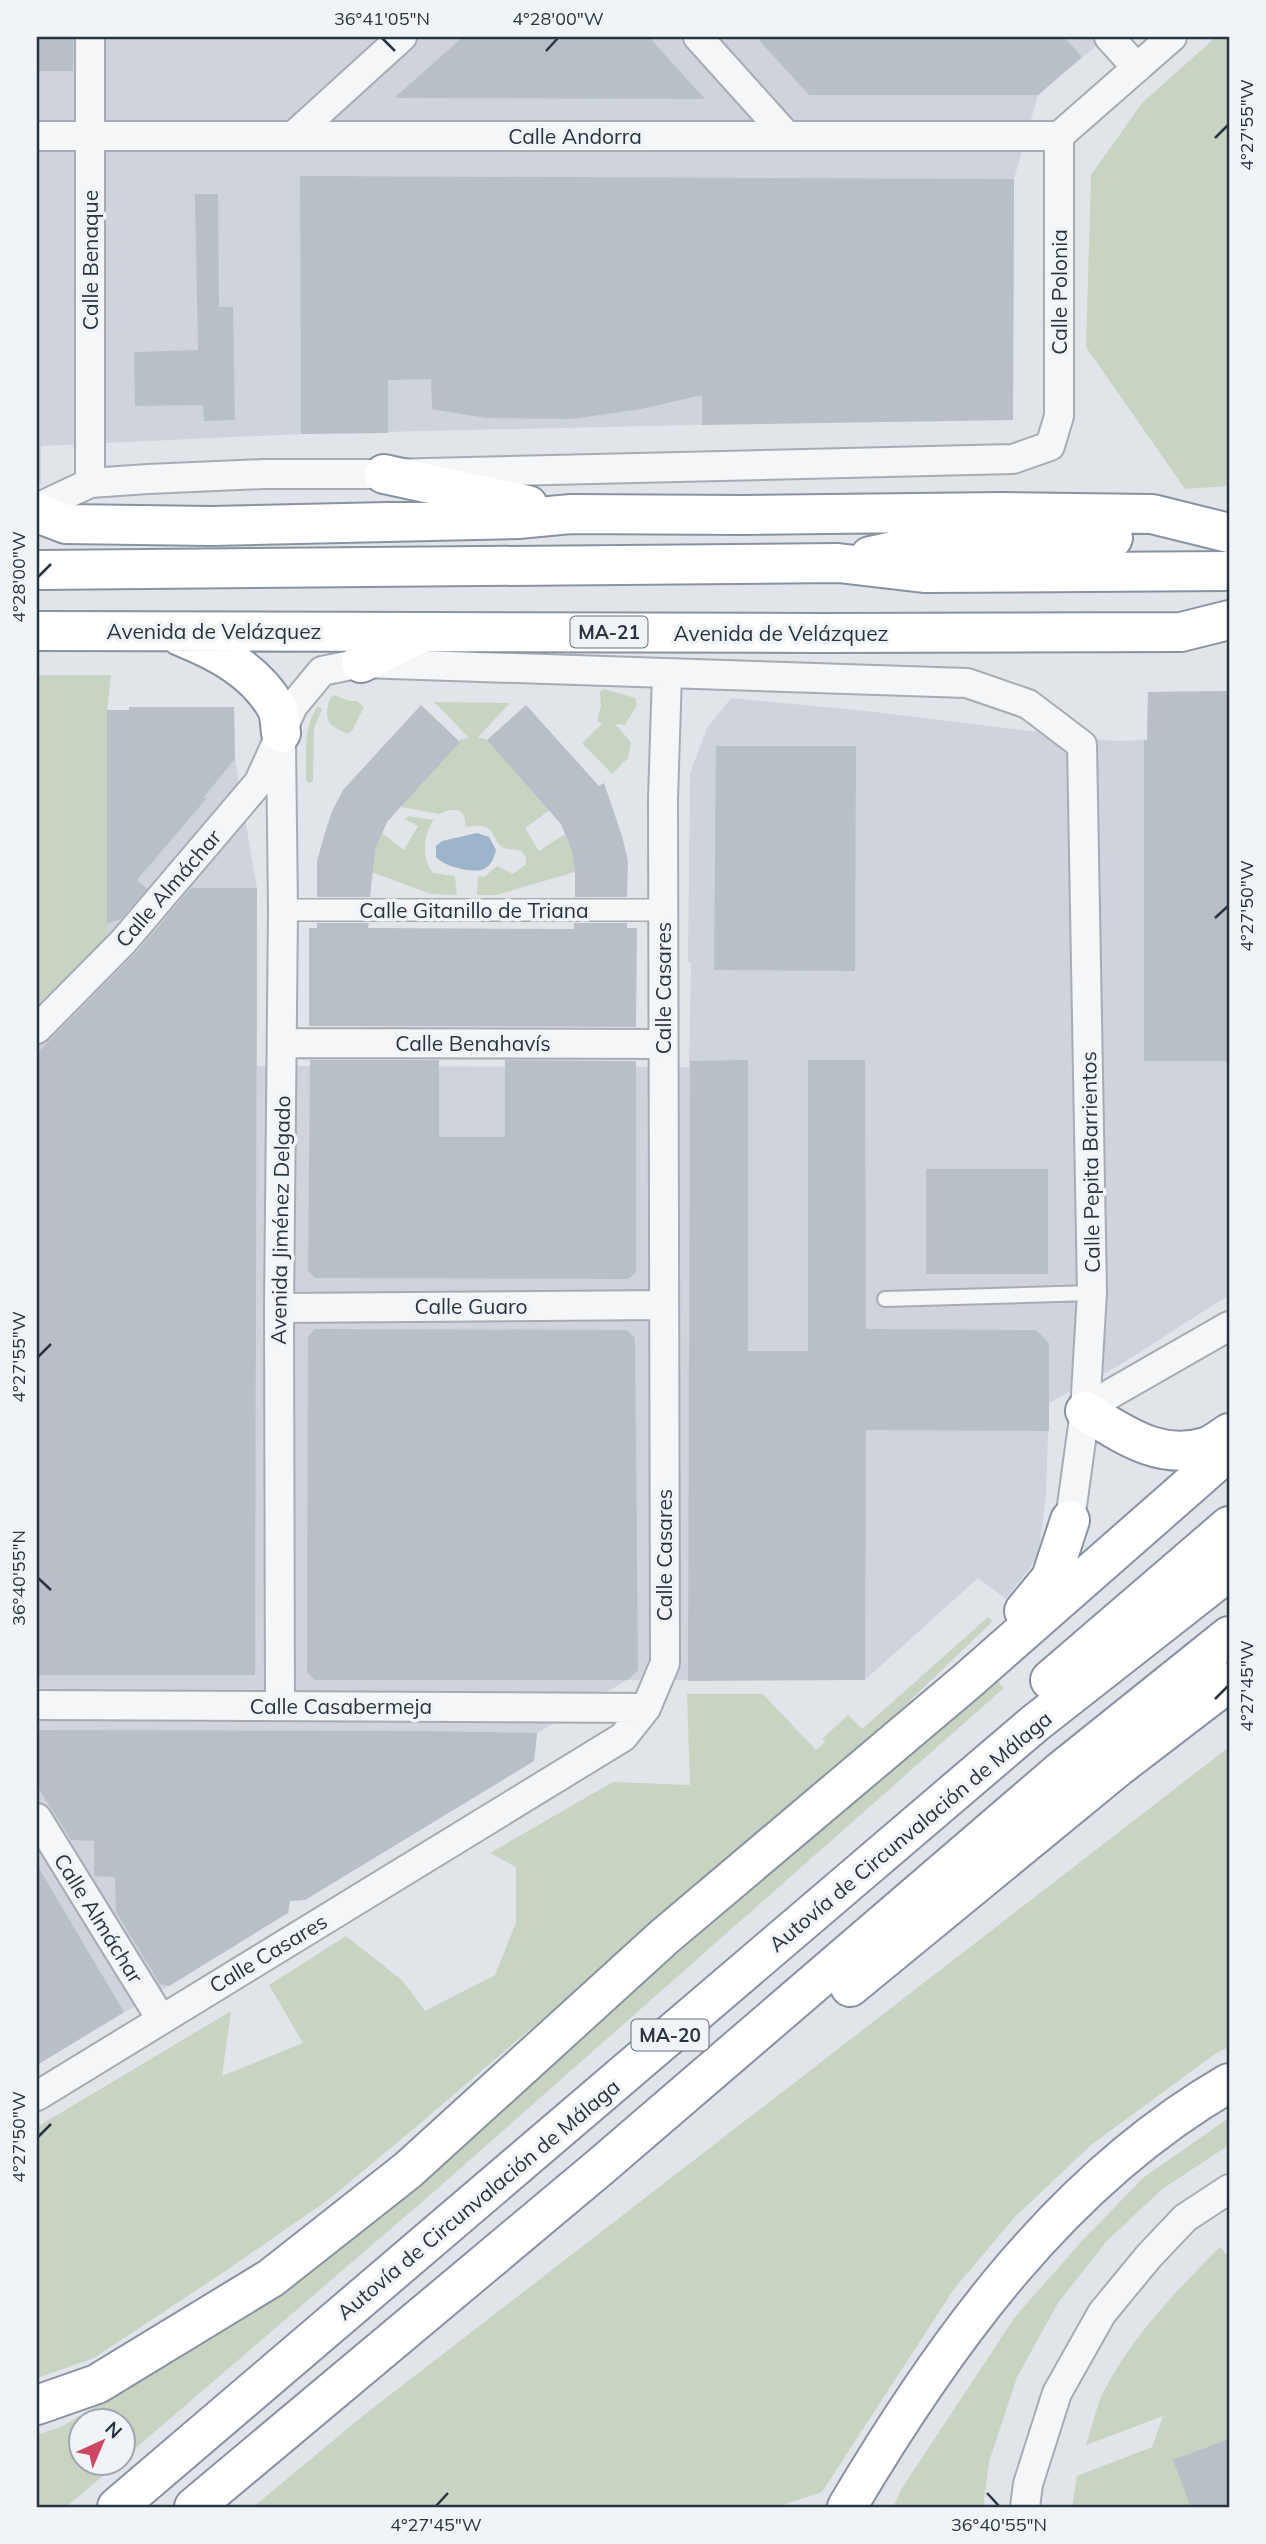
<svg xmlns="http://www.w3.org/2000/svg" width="1266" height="2544" font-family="Mulish,sans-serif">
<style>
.built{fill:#cfd4dc}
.green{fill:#c8d4c2}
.water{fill:#9cb5ca}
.building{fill:#b8bfc7}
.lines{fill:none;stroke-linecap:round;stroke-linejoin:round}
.service-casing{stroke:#a6acb4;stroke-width:18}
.pedestrian-casing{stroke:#a6acb4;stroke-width:24}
.minor-casing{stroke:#a6acb4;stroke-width:32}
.motorway-casing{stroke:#8893a1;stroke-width:42}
.service{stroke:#f4f6f8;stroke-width:14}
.pedestrian{stroke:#f4f6f8;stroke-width:21}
.minor{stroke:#f4f6f8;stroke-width:28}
.motorway{stroke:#fff;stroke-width:38}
.ticks{fill:none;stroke:#293442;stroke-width:2.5}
.labels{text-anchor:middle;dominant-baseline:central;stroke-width:7;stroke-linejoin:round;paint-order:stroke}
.shield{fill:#f1f4f7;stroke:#656e78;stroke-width:2}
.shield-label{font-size:19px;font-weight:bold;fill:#293442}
.street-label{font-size:21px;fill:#293442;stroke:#f1f4f7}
.neatline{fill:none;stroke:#293442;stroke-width:2.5}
.ticks-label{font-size:18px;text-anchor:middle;fill:#293442}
</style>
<rect width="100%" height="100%" fill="#e1e5ea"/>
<!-- built -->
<path class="built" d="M37 37H1107L1038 95 1014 179 1013 420 858 421 301 434 41 446V484H37Z
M1229 691V1295L1118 1366 1049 1403 1046 1495 1038 1557 1006 1599 978 1578 865 1680H627L537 1733 534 1761 305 1900 290 1901 194 1971 37 2065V1011L107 941V710H129V707H234L235 759 257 888V1066L689 1067 691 963 688 962 690 773 707 728 731 698 866 711 1113 741 1147 740 1148 692Z"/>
<!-- green -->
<path class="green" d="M1216 37H1229V486L1185 489 1086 347 1091 175 1142 103Z
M37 675H111L107 711V941L37 1011Z
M604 689 635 698 637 705 625 725 615 724 631 742 628 758 612 774 582 743 602 724 597 721 601 706 600 692Z
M334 695 349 701H357L364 707 352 731 348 734C328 725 323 721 330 698Z
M434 702 510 703 478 737 487 740 550 810 525 828 539 851 565 834 572 851 575 872 496 895H477L478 876 484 877 497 866 513 874 526 864V857L521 851C516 849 508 850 504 848 488 839 500 821 466 827L464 815 459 810H449L440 814 401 807 461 739 469 738Z
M318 706 322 709 314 728 313 781 309 783 306 780C307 755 302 728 318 706Z
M408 816 434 820C423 835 421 858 433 873L455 876 457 895 431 894 371 872 375 850 382 833 404 850 418 826 405 819Z
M988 1617 993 1621 871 1738 423 2121 328 2200 224 2272 94 2358 37 2378V2127L231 2011 222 2076 303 2043 269 1985 346 1936 403 1981 425 2011 495 1975 516 1923V1867L490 1853 613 1782 690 1785 687 1694H763L816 1750 825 1742 822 1739 848 1715 862 1729Z
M997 1680 1004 1688 436 2190 123 2459 122 2422H80V2464H117L66 2507H37V2435L63 2426 177 2357 419 2175Z
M1229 1747V2047L1215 2054 1091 2145 1014 2218 954 2289 822 2492 776 2507H253L364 2415Z
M1229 2118V2145L1161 2190 1106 2242 1058 2303 1017 2377 989 2462 983 2507H893L902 2488 1015 2317 1081 2242 1144 2177Z
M1220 2247 1229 2257V2507H1072L1077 2476 1152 2447 1163 2416 1086 2445C1092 2427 1096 2406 1105 2389 1134 2334 1176 2291 1220 2247Z"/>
<!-- water -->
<path class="water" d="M477 833 489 837 496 850C494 857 492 865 484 869 473 874 443 866 436 857V846L442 841Z"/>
<!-- building -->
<path class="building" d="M37 37H73V71H37Z
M463 37H649L705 99 394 98Z
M756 37H1064L1082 57 1038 95H809Z
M300 176 1014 179 1013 420 702 425V395L641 409 572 419 486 418 432 409 431 379 388 380V433L301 434Z
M195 194H218L219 307H233L235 420 204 421 203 405 135 406 134 352 198 350Z
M1229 691V1061H1144V740H1147L1148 692Z
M421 705 460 742 387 822 375 850 370 897H317V861L324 836 332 811 343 790Z
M526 705 599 786 604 783 622 836 628 861 627 897H575V872L572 851 561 824 487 740Z
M129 707H234L235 759 203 798H207L137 880 147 889 121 919 107 923V710H129Z
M716 746H856L855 971 714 970Z
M191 888H257L255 1675H37V1053L135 954Z
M317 923H369L368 928 574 929V923H627V928H637L636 1027 309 1026V928H317Z
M310 1060H439V1137H505V1060L636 1061V1272L628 1279 315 1278 308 1271Z
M748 1060V1351H808V1060H865L866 1329 1036 1330 1049 1343V1431L866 1430 865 1680 688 1681 690 1061Z
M926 1169H1048V1274H926Z
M315 1329 627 1330 635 1338 638 1670 627 1680H315L307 1672 308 1337Z
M37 1730 420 1731 537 1733 534 1761 305 1900 290 1901 288 1913 169 1986 160 1984 116 1912 115 1877 94 1876V1841L71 1840 37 1786Z
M37 1865 124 2012 37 2065Z
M1229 2439V2507H1191L1173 2460Z"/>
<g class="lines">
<defs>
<path id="service" d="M885 1299 1092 1293"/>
<path id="pedestrian" d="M283 910H664"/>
<path id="minor" d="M698 37 787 136
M1109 37 1137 68
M37 136H1059
M293 136 402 37
M1059 136 1172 37
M90 483V37
M37 508 90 483 148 479 263 474H384L1013 459 1050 446 1059 416V136
M37 1029 123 942 259 782 293 706 322 671 361 663 967 683 1028 704 1082 745 1092 1293 1085 1411 1070 1520
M282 1043 663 1044
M279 1308 664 1305
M1085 1411 1112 1393 1229 1326
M37 1705 646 1708
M280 1706 279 1308 283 910 281 743
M37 1818 161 2019
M37 2096 623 1737 646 1708 665 1663 663 799 667 674
M1025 2507 1028 2484 1057 2393 1102 2313 1149 2256 1185 2218 1229 2189"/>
<path id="motorway" d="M384 474 528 505
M37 513 66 524 211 526 518 519 571 514 743 515 1002 512 1152 514 1229 533
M870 556 922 545 1113 538
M37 570 838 563 924 573 1229 571
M37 631 821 633 1181 632 1229 620
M180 636C217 651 255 670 276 707 280 714 280 725 281 733
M361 663 419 634
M1085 1411C1123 1434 1159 1461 1206 1447 1214 1444 1222 1438 1229 1433
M1024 1611 1051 1578 1070 1520
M1050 1680 1229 1526
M850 1987 1118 1767 1229 1682
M37 2405 97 2384 271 2278 408 2170 664 1937 966 1682 1229 1451
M117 2507 1034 1724 1229 1571
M194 2507 600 2167 1062 1770 1229 1636
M847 2507C944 2343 1061 2180 1229 2083"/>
</defs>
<!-- service casing -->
<use href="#service" class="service-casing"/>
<!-- pedestrian casing -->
<use href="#pedestrian" class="pedestrian-casing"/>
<!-- minor casing -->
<use href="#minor" class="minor-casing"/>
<!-- motorway casing -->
<use href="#motorway" class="motorway-casing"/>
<!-- service -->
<use href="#service" class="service"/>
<!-- pedestrian -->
<use href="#pedestrian" class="pedestrian"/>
<!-- minor -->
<use href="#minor" class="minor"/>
<!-- motorway -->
<use href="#motorway" class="motorway"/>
</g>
<!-- ticks -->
<path class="ticks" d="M382 38 395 51M546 51 558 38M1215 138 1228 125M38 577 51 564M1215 918 1228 906M38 1357 51 1344M38 1578 51 1590M1215 1699 1228 1686M38 2137 51 2124M987 2493 999 2506M436 2506 448 2493"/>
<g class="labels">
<!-- shield labels -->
<g class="shield">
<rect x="570.5" y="616.5" width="77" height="31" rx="5"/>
<rect x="631.5" y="2019.5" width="77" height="31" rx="5"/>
</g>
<g class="shield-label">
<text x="609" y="632">MA-21</text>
<text x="670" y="2035">MA-20</text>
</g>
<!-- street labels -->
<g class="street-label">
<text x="575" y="136">Calle Andorra</text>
<text transform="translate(90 260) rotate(-90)">Calle Benaque</text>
<text transform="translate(1059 292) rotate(-90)">Calle Polonia</text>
<text x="214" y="631">Avenida de Velázquez</text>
<text x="781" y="633">Avenida de Velázquez</text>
<text transform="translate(168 888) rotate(-49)">Calle Almáchar</text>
<text x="474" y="910">Calle Gitanillo de Triana</text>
<text transform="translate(663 988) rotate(-90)">Calle Casares</text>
<text x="473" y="1043">Calle Benahavís</text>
<text transform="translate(1090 1162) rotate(-91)">Calle Pepita Barrientos</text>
<text transform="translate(280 1220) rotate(-89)">Avenida Jiménez Delgado</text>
<text x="471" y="1306">Calle Guaro</text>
<text transform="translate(664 1555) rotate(-90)">Calle Casares</text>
<text x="341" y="1706">Calle Casabermeja</text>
<text transform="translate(910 1831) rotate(-40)">Autovía de Circunvalación de Málaga</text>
<text transform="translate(99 1918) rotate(58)">Calle Almáchar</text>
<text transform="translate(268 1953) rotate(-31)">Calle Casares</text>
<text transform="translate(478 2199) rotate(-40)">Autovía de Circunvalación de Málaga</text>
</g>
</g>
<!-- border -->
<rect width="1266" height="2544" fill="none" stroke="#f1f4f7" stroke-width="77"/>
<!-- north arrow -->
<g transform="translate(102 2442) rotate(44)"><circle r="33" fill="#f1f4f7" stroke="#a1a7af" stroke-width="2"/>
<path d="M0-5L12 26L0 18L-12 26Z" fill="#cf4663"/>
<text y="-10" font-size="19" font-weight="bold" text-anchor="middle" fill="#293442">N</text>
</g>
<rect x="38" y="38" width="1190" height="2468" class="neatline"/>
<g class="ticks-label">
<text x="382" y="25">36°41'05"N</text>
<text x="558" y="25">4°28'00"W</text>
<text transform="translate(1247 125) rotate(-90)" y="6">4°27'55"W</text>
<text transform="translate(19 577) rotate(-90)" y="6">4°28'00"W</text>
<text transform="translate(1247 906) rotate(-90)" y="6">4°27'50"W</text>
<text transform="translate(19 1357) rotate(-90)" y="6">4°27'55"W</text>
<text transform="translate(19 1578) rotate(-90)" y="6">36°40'55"N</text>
<text transform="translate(1247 1686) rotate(-90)" y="6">4°27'45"W</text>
<text transform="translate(19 2137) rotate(-90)" y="6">4°27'50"W</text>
<text x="436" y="2531">4°27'45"W</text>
<text x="999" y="2531">36°40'55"N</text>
</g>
</svg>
